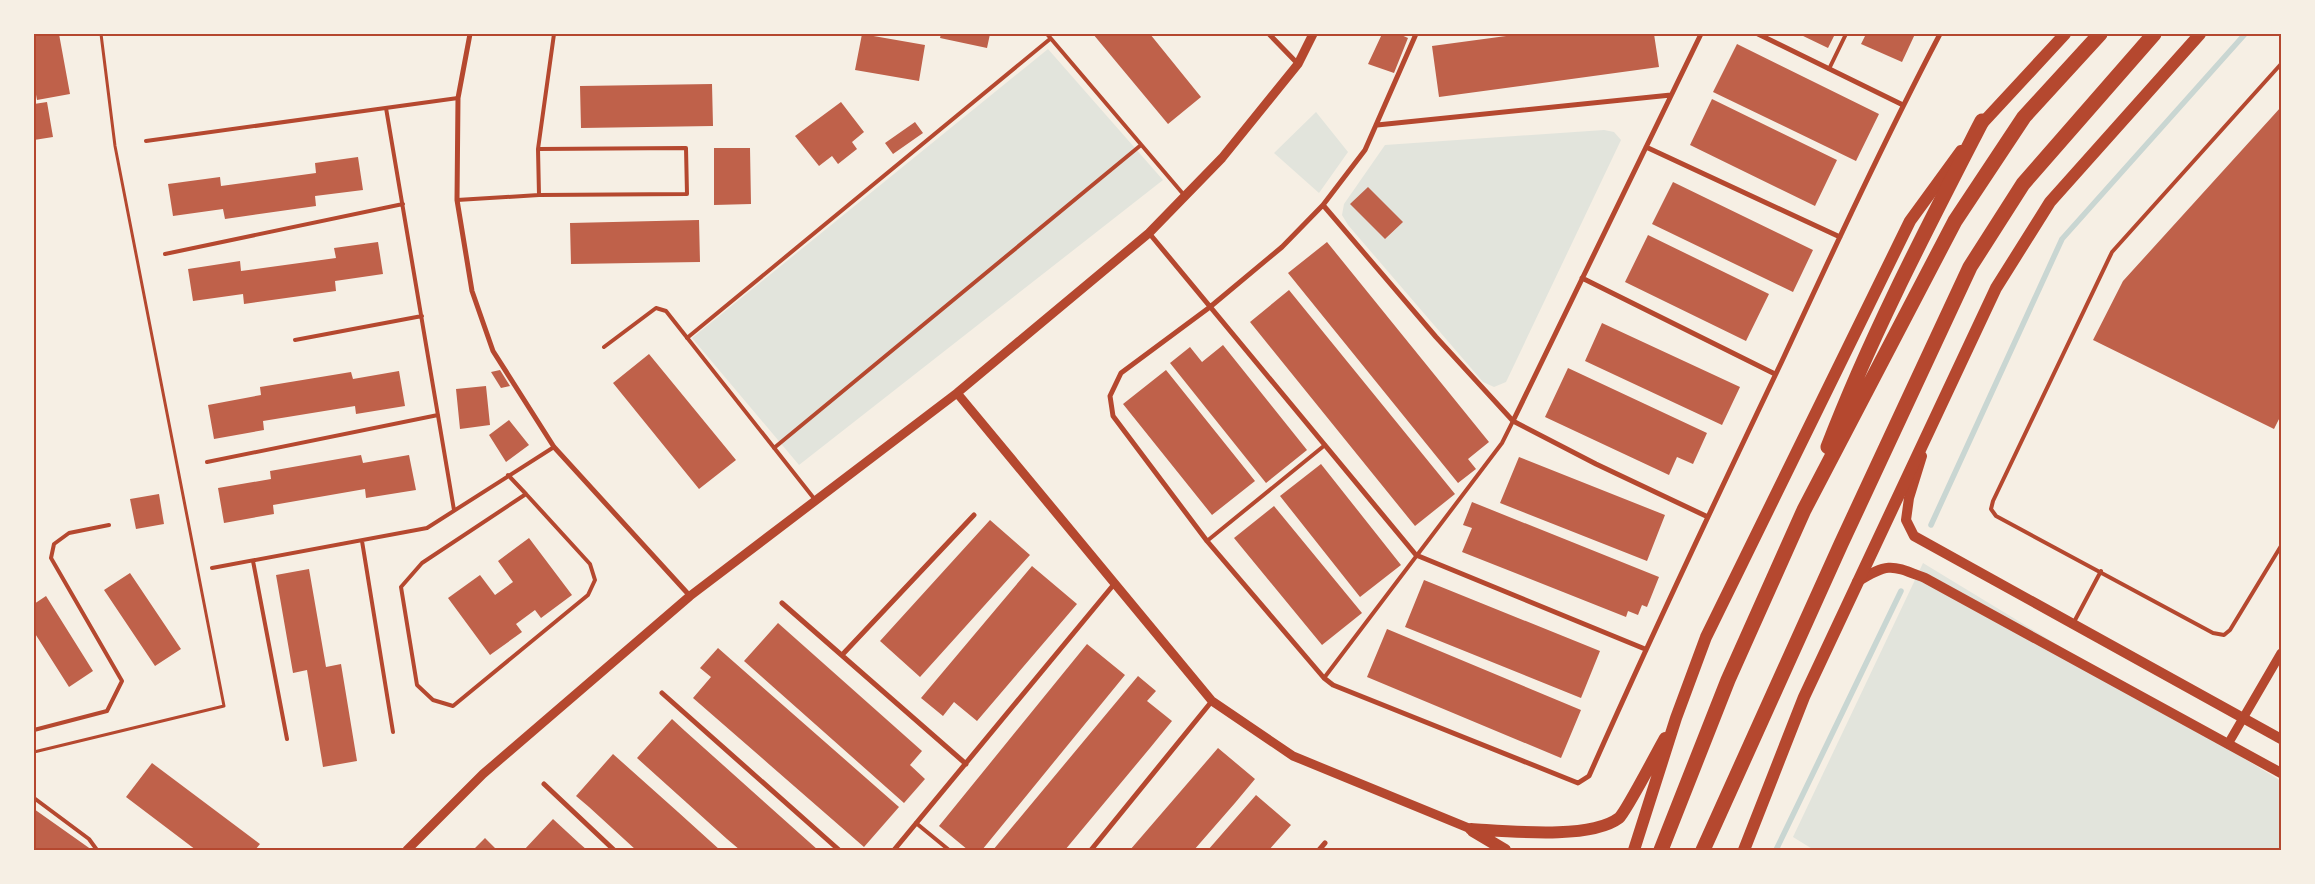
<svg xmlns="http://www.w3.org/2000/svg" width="2315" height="884" font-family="Manrope,sans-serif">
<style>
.green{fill:#e2e4dc}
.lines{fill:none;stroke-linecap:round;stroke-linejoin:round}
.stream{stroke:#c9d6d2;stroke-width:5.5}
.building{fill:#bf614a}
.path{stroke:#b5482f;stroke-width:3}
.service{stroke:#b5482f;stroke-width:4}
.minor{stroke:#b5482f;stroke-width:5}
.tertiary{stroke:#b5482f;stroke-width:9}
.secondary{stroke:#b5482f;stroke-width:10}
.primary{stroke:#b5482f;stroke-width:12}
.motorway{stroke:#b5482f;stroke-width:15}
.neatline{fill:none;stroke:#b5482f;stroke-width:2}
</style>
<rect width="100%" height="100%" fill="#f6efe4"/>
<!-- green -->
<path class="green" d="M1048 49 1163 180 799 465 692 338Z
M1316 112 1348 152 1319 193 1274 153Z
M1604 130 1614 132 1621 140 1506 382 1494 387 1483 382 1348 225 1342 215 1344 204 1385 145Z
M1923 563 2281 781V850H1814L1793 837Z"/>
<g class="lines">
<!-- stream -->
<path class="stream" d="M1931 525 2062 239 2245 34
M1776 850 1901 591"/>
</g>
<!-- building -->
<path class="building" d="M34 34H59L70 94 37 100 34 84Z
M862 34 925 45 919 81 855 70Z
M941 34H990L987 48 940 38Z
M1093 34H1150L1201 97 1168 124Z
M1382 34H1399L1408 38 1394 73 1368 64Z
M1521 34H1654L1659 67 1439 97 1432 46Z
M1799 34H1835L1828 48Z
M1866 34H1915L1902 62 1861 44Z
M1737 44 1879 114 1856 161 1713 92Z
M712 84 713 126 581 128 580 86Z
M1712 99 1837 160 1815 206 1690 145Z
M47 102 53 137 34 140V104Z
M841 102 864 132 852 142 857 149 838 164 832 156 819 166 795 136Z
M2281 107V415L2274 429 2093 340 2123 281Z
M915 122 923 133 893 154 885 143Z
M714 148H750L751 204 714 205Z
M358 157 363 190 315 196 316 206 225 219 223 209 173 216 168 184 220 177 221 186 316 173 315 163Z
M1673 182 1813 250 1793 292 1652 224Z
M1368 187 1403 222 1385 239 1350 204Z
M699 220 700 262 571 264 570 223Z
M1648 235 1769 294 1746 341 1625 282Z
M378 242 383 274 335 281 336 291 244 304 243 294 193 301 188 269 240 261 241 271 336 258 334 248Z
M1327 242 1489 442 1468 459 1476 469 1458 483 1288 273Z
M1289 290 1455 494 1415 526 1250 322Z
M1602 323 1740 387 1722 425 1585 361Z
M1223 345 1307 450 1266 483 1170 363 1190 347 1202 362Z
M649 354 736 460 699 489 613 383Z
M1568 368 1707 433 1693 464 1677 457 1669 475 1545 417Z
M500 370 510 386 501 388 491 372Z
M1166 370 1255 481 1212 515 1123 404Z
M399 371 405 406 356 414 355 406 263 421 264 430 214 439 208 405 261 395 260 387 351 372 353 379Z
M486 386 490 425 460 429 456 389Z
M509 420 529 445 506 462 489 435Z
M361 455 363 463 409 455 416 490 366 498 365 489 273 505 274 514 224 523 218 488 271 479 270 471Z
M1519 457 1665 515 1647 561 1500 503Z
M1321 464 1401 565 1360 597 1280 496Z
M159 494 164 524 136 529 130 499Z
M1472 502 1659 577 1647 607 1642 605 1638 615 1628 611 1626 617 1462 552 1472 528 1463 525Z
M1274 506 1362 613 1322 645 1234 538Z
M990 520 1030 555 920 677 880 641Z
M529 538 572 595 541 618 535 610 516 624 522 632 490 655 448 598 480 575 495 595 513 582 498 561Z
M1032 566 1077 604 977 721 954 702 943 716 921 698Z
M309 569 326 667 341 664 357 761 323 767 307 670 293 673 276 575Z
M130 573 181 649 155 666 104 590Z
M1424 580 1600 651 1581 698 1405 627Z
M46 596 93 671 69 687 34 632V604Z
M778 623 922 751 910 765 925 779 904 803 744 661Z
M1387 629 1581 710 1561 758 1367 677Z
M1087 644 1125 675 982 850H968L939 826Z
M718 648 899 807 864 847 693 698 711 677 700 668Z
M1138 676 1156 691 1147 701 1172 721 1150 748 1065 850H993Z
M672 719 685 731 818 850H740L727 839 637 758Z
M1218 748 1255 779 1235 803 1194 850H1130Z
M613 754 678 812 720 850H636L589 807 576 796Z
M152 763 260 844 255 850H196L126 797Z
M1256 795 1291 825 1269 850H1208Z
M34 809 92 850H34Z
M553 819 579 843 587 850H524Z
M485 838 497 850H473Z"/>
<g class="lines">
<!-- path -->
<path class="path" d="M34 752 224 706 115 146 101 34"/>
<!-- service -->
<path class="service" d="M1047 34 1184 195
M2281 64 2112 252 1993 501 1991 509 1996 516 2213 633 2224 635 2230 630 2281 546
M1829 69 1846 34
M386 108 454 510
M146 141 458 98
M539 195 538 149 554 34
M457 200 539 195 687 194 686 148 538 149
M165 254 403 204
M687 338 1050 39
M295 340 422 316
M604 347 656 308 666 311 816 501
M774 448 1141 145
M207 462 438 415
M508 475 526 494
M526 494 590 564 595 580 588 595 453 706 433 700 417 685 401 587 422 563Z
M362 541 393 732
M1207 541 1325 445
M253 561 287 739
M212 568 427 528 554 447
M2074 622 2101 571
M1324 678 1502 443 1513 421
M34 730 107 711 122 681 51 558 54 544 69 533 109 525
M34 798 89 839 97 850
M916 823 949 850
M133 850H136"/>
<!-- minor -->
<path class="minor" d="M470 34 458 98 457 200 472 291 493 351 554 447 690 596
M1269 34 1298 64
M1416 34 1365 150 1323 205 1282 247 1210 307 1121 373 1110 396 1113 416 1207 541 1324 678 1333 685 1578 783 1589 776C1651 636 1716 499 1782 361 1833 251 1884 141 1940 34
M1758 34 1903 105
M1377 125 1671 95
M1646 147 1840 237
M1323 205 1436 337 1513 421 1596 464 1708 517
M1149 233 1416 555 1645 649
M1582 278 1775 374
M1513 421 1701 34
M782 603 966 764
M842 655 974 515
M662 693 839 850
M544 784 614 850
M894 850 1115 583
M1091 850 1212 701
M1319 850 1325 843"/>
<!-- tertiary -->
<path class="tertiary" d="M957 393 1212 701 1293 756 1471 829
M2228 744 2281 653
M407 850 483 774 690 596 957 393 1149 233 1222 158 1298 64 1313 34"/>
<!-- secondary -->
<path class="secondary" d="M1922 456 1909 498 1906 520 1914 536 2281 739
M1857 582C1889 562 1891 565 1925 578L2281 773"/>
<!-- primary -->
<path class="primary" d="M1977 129 2065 34
M1471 829C1507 831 1590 840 1619 818 1626 812 1658 750 1665 738
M1473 831 1505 850
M1634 850 1676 718 1706 637 1910 221 1961 151
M1744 850 1804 697 1996 288 2050 202 2200 34"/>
<!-- motorway -->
<path class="motorway" d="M1828 447C1871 335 1927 228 1982 121
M1661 850 1728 680 1804 510 1955 221 2024 117 2100 34
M1703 850 1841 544 1970 267 2023 184 2154 34"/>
</g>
<!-- border -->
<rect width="2315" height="884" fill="none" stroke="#f6efe4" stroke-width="70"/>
<rect x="35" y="35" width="2245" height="814" class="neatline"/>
</svg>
